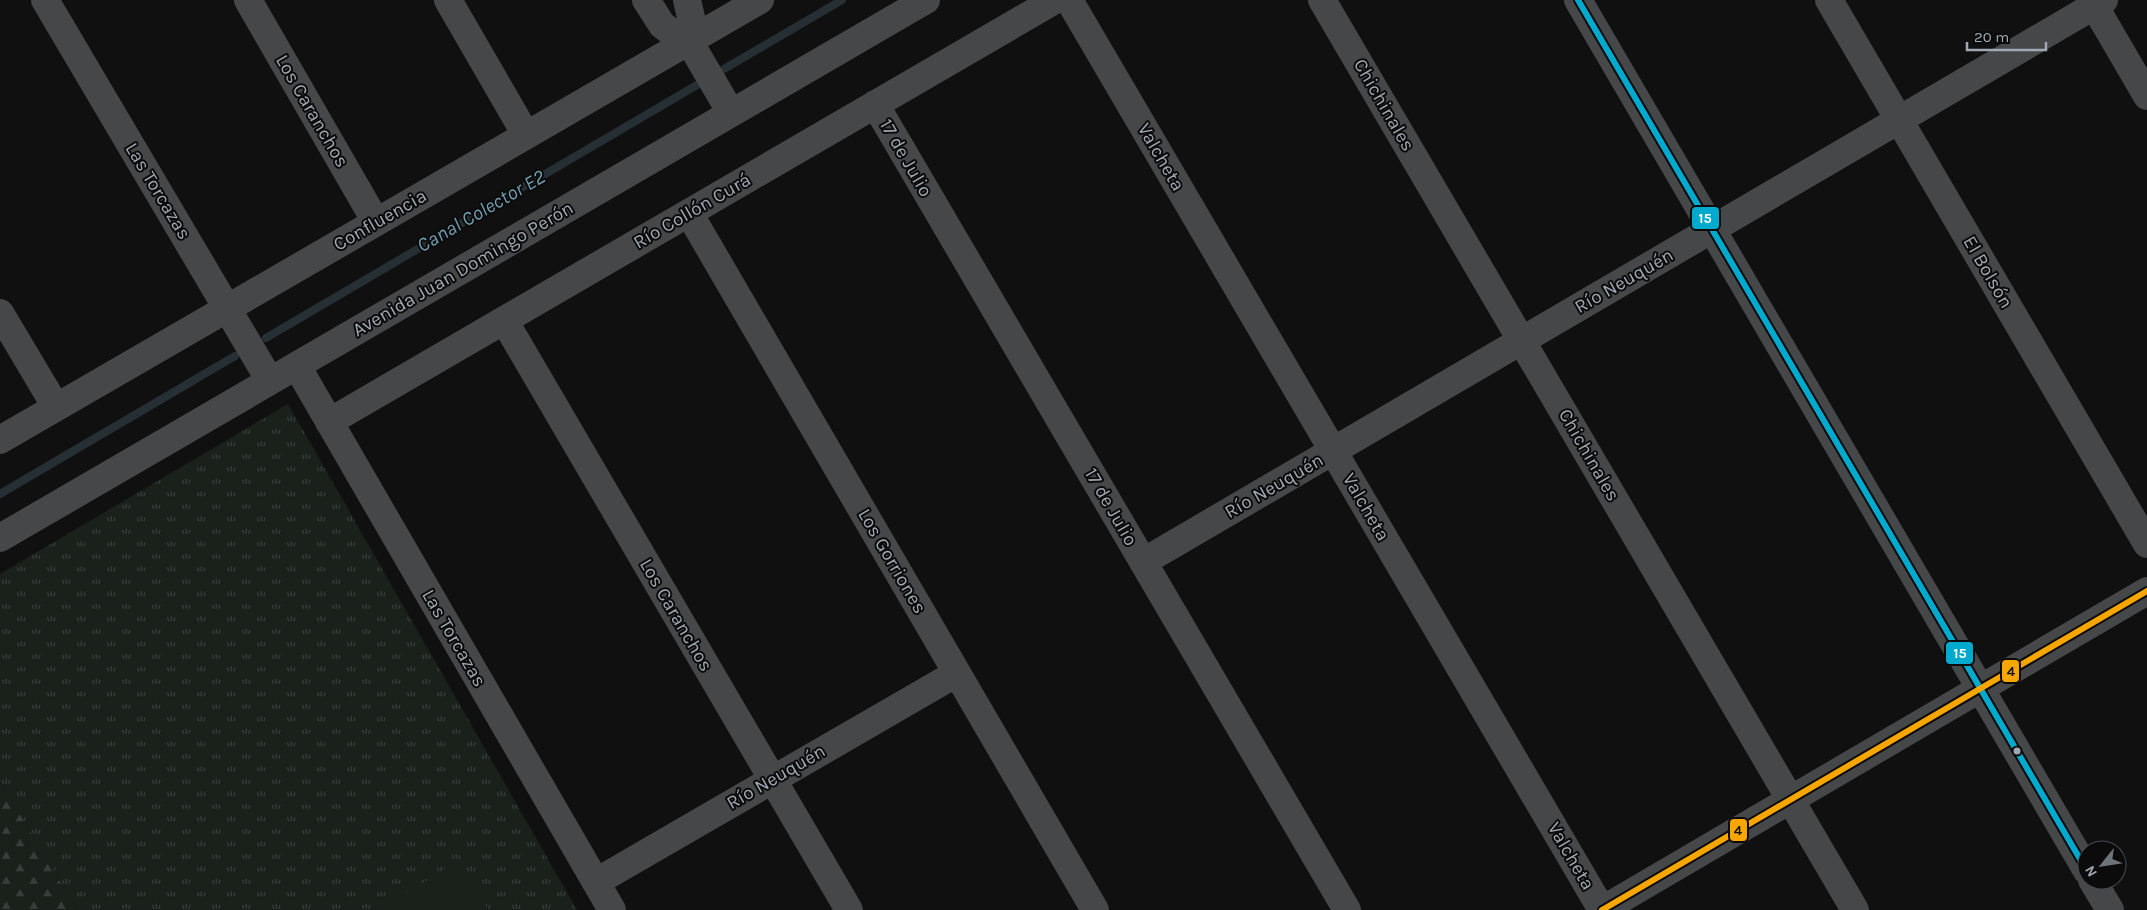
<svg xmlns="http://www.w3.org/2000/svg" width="2147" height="910" font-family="Karla,sans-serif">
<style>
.grass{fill:url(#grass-tufts)}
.forest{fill:url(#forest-firs)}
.garden{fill:#1a211b}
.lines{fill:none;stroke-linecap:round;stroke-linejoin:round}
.stream{stroke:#263034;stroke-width:8}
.minor{stroke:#454749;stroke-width:28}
.bus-1-casing{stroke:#0b0b0c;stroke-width:10}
.bus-2-casing{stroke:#0b0b0c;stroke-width:10}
.bus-1{stroke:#00a9ce;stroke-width:6}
.bus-2{stroke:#f7a600;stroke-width:6}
.bus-dot{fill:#a0a9b3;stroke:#0b0b0c;stroke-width:2}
.labels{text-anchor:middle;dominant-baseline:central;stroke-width:4;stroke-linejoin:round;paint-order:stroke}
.street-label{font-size:19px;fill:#a0a9b3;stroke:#0b0b0c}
.water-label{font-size:20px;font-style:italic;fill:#749fb1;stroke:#0b0b0c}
.line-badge{stroke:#0b0b0c;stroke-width:2}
.badge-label{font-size:14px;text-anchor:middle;font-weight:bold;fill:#fff}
.pale-badge-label{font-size:14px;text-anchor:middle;font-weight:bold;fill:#111}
</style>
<defs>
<pattern id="grass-tufts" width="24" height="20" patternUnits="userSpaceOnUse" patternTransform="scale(1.25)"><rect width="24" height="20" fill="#1a211b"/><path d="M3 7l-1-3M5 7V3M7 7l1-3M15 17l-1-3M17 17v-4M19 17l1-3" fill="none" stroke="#383e3a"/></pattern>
<pattern id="forest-firs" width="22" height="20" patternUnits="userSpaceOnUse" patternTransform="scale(1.25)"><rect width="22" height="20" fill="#1a211b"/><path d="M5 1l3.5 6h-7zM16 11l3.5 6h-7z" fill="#383e3a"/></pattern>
</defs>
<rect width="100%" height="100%" fill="#101011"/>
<!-- grass -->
<path class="grass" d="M288 404 577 910H77L0 781V574Z"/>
<!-- forest -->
<path class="forest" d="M0 781 77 910H0Z"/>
<!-- garden -->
<path class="garden" d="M457 861 489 910H381Z"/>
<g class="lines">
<!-- stream -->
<path class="stream" d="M724 69 842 0
M266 338 697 85
M0 494 235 356"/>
<!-- minor -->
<path class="minor" d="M45 0 270 381
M248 0 376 222
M448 0 526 135
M646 0 662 25 674 34 689 41 731 113
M687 0 692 22 689 41
M1069 0 1602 910
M1322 0 1855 910
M1578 0 2087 871
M1829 0 2147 544
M2091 0 2147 96
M875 104 1347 910
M689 213 1095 910
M0 313 56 407
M504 320 849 910
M297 366 612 910
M329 422 1055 0
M0 440 760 0
M0 538 926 0
M1143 562 2104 0
M2092 880 2110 910
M596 882 957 673
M1602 910 2147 591"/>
<defs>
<path id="bus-1" d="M1578 0 2087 871"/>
<path id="bus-2" d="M1602 910 2147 591"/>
</defs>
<!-- bus-1 casing -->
<use href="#bus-1" class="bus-1-casing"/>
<!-- bus-2 casing -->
<use href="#bus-2" class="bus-2-casing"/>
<!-- bus-1 -->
<use href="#bus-1" class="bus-1"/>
<!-- bus-2 -->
<use href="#bus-2" class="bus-2"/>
</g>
<!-- markers -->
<circle class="bus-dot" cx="2017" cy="751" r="4.5"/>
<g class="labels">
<!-- street labels -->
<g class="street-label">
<text transform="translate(1384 105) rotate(60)">Chichinales</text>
<text transform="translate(312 111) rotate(60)">Los Caranchos</text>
<text transform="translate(1161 157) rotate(60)">Valcheta</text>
<text transform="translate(906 158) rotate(60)">17 de Julio</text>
<text transform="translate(158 191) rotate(59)">Las Torcazas</text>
<text transform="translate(692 211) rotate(-30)">Río Collón Curá</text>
<text transform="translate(380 220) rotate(-30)">Confluencia</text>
<text transform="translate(463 269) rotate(-30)">Avenida Juan Domingo Perón</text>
<text transform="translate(1988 272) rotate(60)">El Bolsón</text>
<text transform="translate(1624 281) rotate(-30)">Río Neuquén</text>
<text transform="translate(1589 455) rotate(60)">Chichinales</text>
<text transform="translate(1274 486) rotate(-30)">Río Neuquén</text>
<text transform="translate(1111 507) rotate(60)">17 de Julio</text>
<text transform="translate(1366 507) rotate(60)">Valcheta</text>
<text transform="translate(892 561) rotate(60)">Los Gorriones</text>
<text transform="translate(676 615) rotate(60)">Los Caranchos</text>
<text transform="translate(454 638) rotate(60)">Las Torcazas</text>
<text transform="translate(776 777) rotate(-30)">Río Neuquén</text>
<text transform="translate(1571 856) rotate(60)">Valcheta</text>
</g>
<!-- water labels -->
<g class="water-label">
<text transform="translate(481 211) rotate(-30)">Canal Colector E2</text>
</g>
</g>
<g class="line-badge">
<rect x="1691" y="206" width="29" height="24" rx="5" fill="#00a9ce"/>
<rect x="1945" y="641" width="29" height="24" rx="5" fill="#00a9ce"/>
<rect x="2001" y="659" width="19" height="24" rx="5" fill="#f7a600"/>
<rect x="1729" y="818" width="19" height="24" rx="5" fill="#f7a600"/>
</g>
<g class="badge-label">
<text x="1705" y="223">15</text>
<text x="1960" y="658">15</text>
</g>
<g class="pale-badge-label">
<text x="2011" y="676">4</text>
<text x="1738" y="835">4</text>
</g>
<!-- north arrow -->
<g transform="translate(2102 865) rotate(240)"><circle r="24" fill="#0b0b0c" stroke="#474a4f"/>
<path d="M0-4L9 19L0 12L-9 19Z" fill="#6e737a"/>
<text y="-8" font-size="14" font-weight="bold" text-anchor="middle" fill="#a0a9b3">N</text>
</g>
<!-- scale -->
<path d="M1967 42v8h79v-8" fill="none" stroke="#a0a9b3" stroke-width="2.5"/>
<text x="1974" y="42" font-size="15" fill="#a0a9b3" stroke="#0b0b0c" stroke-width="4" paint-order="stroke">20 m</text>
</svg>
